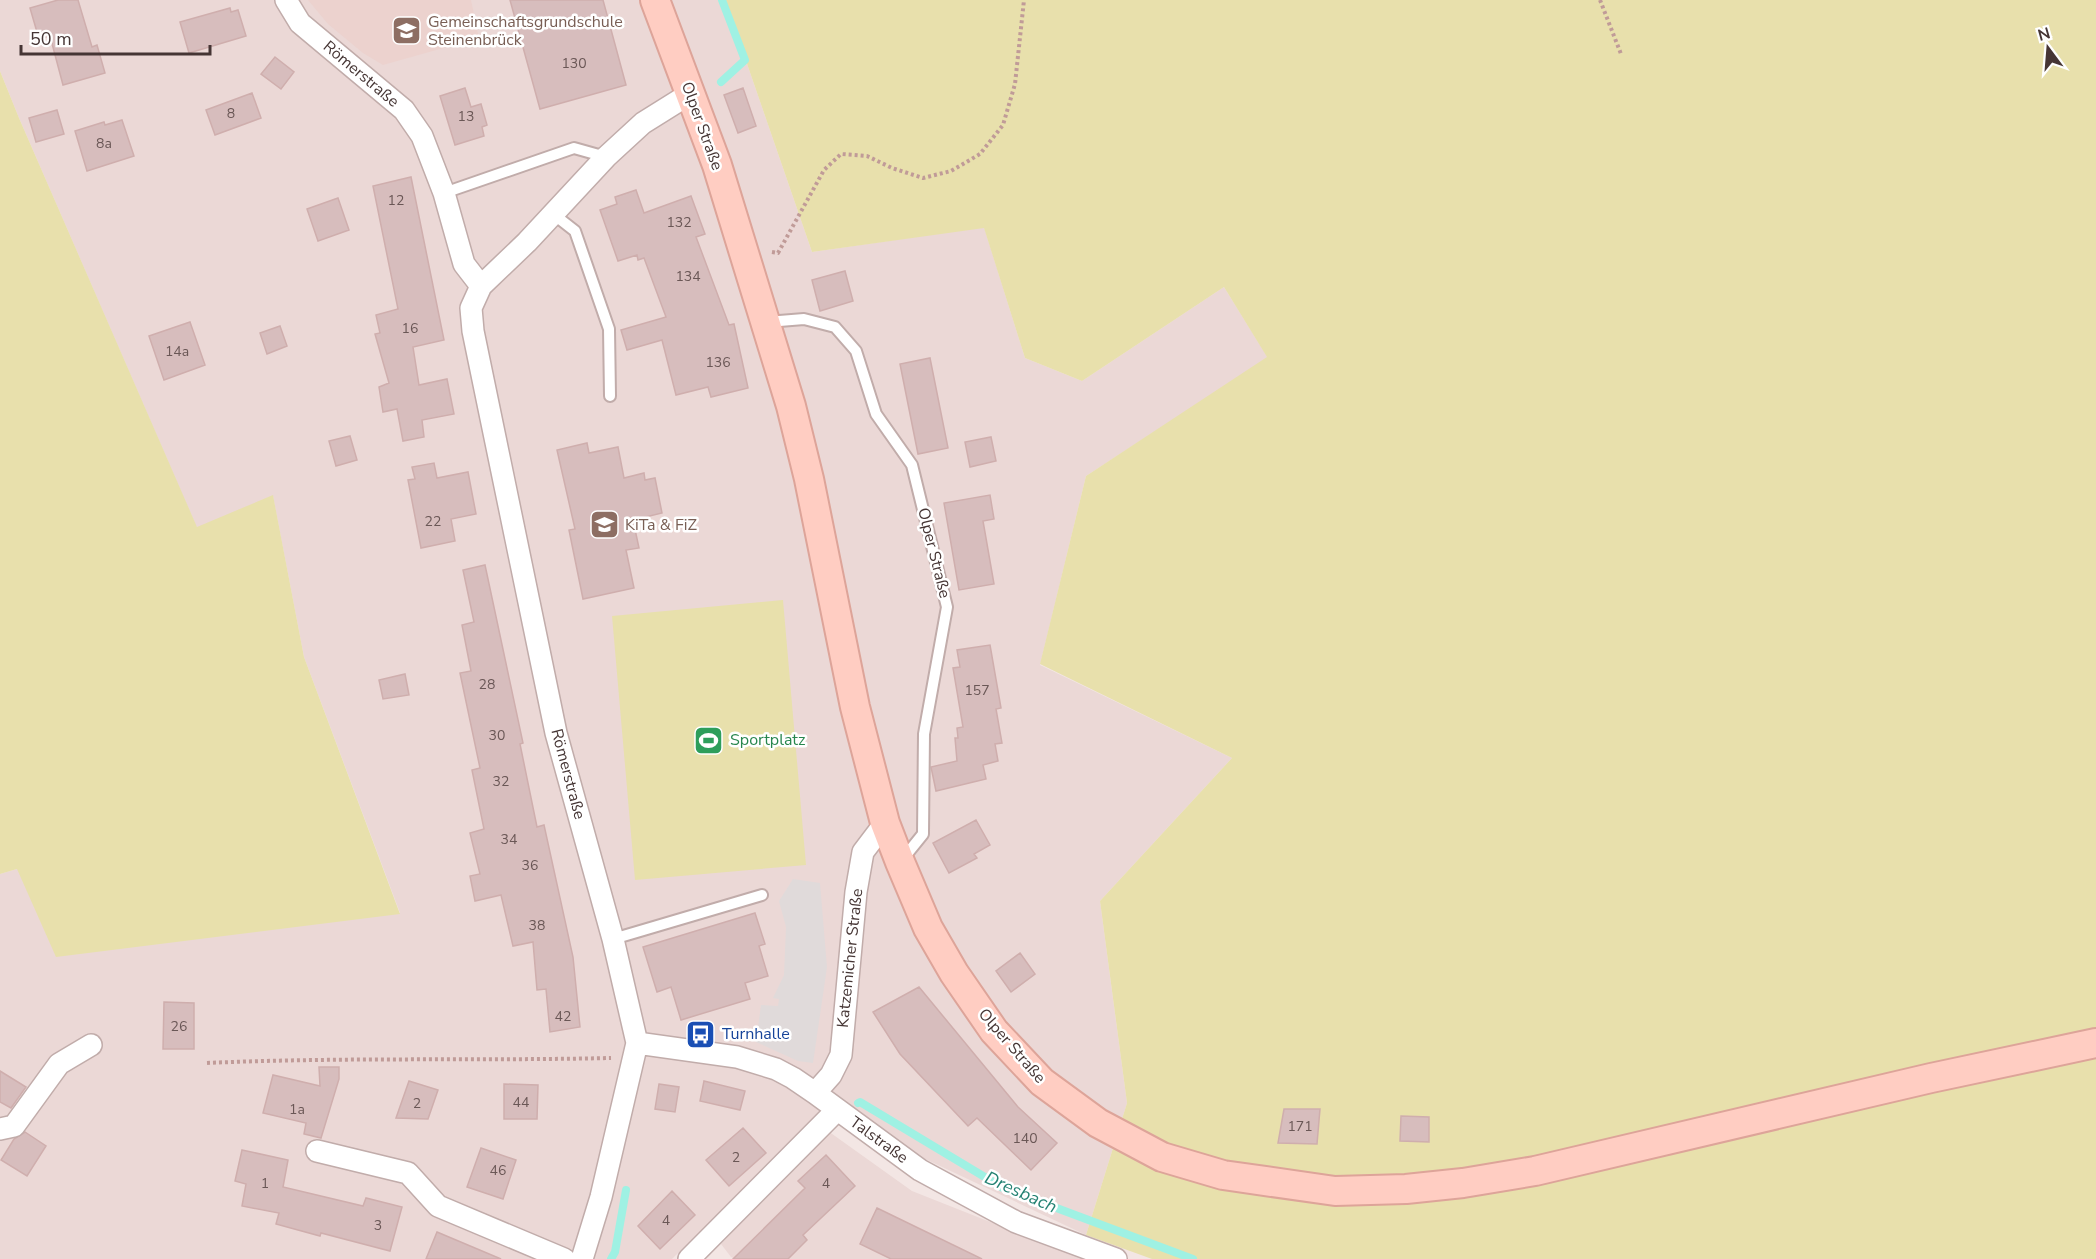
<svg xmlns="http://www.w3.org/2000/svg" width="2096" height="1259" font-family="'Nunito Sans',sans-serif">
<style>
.residential{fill:#ebd8d6}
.education{fill:#ecd2ce}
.green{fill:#e8e0ac}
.parking{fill:#e0dada}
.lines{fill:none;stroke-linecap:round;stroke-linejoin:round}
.stream{stroke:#9ff1e3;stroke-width:8}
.building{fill:#d7bdbd;stroke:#cfaead;stroke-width:1.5}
.service-casing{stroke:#c1acaa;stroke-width:14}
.minor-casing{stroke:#c1acaa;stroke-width:24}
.secondary-casing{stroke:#dda499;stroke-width:32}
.path{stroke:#c09b98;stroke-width:4;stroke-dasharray:3 3;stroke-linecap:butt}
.service{stroke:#fff;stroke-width:10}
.minor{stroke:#fff;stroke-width:21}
.secondary{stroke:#ffcdc2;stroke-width:28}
.labels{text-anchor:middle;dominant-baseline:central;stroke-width:5;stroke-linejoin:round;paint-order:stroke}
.number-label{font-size:14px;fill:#6a5756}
.education-label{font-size:16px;fill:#785e54;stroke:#fff;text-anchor:start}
.street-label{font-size:16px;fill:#453534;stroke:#fff}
.leisure-label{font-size:16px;fill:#27864d;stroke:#fff;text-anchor:start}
.transit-label{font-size:16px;fill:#164399;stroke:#fff;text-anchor:start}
.water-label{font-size:18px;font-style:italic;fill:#248273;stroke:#fff}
</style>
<rect width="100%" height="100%" fill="#f3e6e4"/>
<!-- residential -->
<path class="residential" d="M0 0H725L812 252 984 227 1025 358 1082 381 1224 287 1268 358 1086 476 1040 665 1232 758 1100 901 1127 1103 1086 1235 921 1157 837 1110 807 1125 672 1259H0V874L17 869 400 913 304 657 273 496 197 528 19 118 0 71Z
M828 1131 912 1191 1084 1259H735L731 1257 721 1244Z"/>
<!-- education -->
<path class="education" d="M308 0H471L479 38 383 65 363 53 328 24Z"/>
<!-- green -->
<path class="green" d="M725 0H2096V1259H1152L1086 1235 1127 1103 1100 901 1232 758 1040 664 1086 476 1267 357 1224 287 1082 381 1025 358 984 228 812 252Z
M0 71 19 118 197 527 273 495 304 657 400 914 56 957 17 869 0 874Z
M783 600 806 865 635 880 612 616Z"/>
<!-- parking -->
<path class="parking" d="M793 879 820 883 827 967 813 1063 798 1061 756 1042 761 1005 778 1006 779 999 773 998 784 975 786 927 779 901Z"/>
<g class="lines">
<!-- stream -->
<path class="stream" d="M721 82 745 60 722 0
M858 1103 860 1102 1003 1188 1193 1259
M611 1259 615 1252 626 1190"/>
</g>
<!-- building -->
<path class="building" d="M58 0H78L92 47 97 45 105 73 63 85 50 36 39 39 30 8Z
M510 0H603L626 85 540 109Z
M230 8 231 12 238 10 246 36 189 53 180 22Z
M275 57 294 72 281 89 261 74Z
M465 88 471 107 481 104 487 125 482 127 484 136 455 145 440 96Z
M743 88 756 126 738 133 724 95Z
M252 93 261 118 215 135 206 110Z
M57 110 64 134 36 142 29 118Z
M122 120 134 156 87 171 75 131 104 122 105 125Z
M411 177 444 340 413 347 419 385 447 379 454 414 422 420 424 437 403 441 397 409 383 412 379 387 389 383 375 334 380 333 376 315 398 309 373 186Z
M636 190 644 213 691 196 705 234 696 237 729 325 734 324 748 388 711 397 708 387 676 395 662 340 627 350 621 330 666 317 644 258 638 260 637 255 618 261 600 210 617 204 615 197Z
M338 198 349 230 318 241 307 209Z
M845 271 853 301 820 311 812 280Z
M190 322 205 365 164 380 149 336Z
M280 326 287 346 267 354 260 333Z
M930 358 948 448 918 454 900 364Z
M350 436 357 460 336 466 329 441Z
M991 437 996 461 970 467 965 442Z
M587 443 589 453 618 447 624 478 644 473 645 480 655 478 662 513 633 520 639 548 626 550 634 588 583 599 569 530 575 529 557 450Z
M434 463 437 478 468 472 476 514 451 519 455 541 421 548 408 480 415 479 412 467Z
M990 495 994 519 983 521 994 584 959 590 944 503Z
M485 565 523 743 520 744 537 827 544 825 573 957 580 1027 550 1032 546 989 537 990 533 942 513 946 501 895 475 901 470 876 480 874 470 833 484 829 472 770 480 768 460 673 471 671 462 625 474 622 463 570Z
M990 645 1001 708 996 709 1002 743 995 744 998 761 983 765 986 779 936 791 931 767 957 761 955 738H958L957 728 963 727 953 668 960 667 957 650Z
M405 674 409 695 383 699 379 680Z
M976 820 990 845 974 854 977 858 949 873 933 843Z
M755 913 765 944 759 946 768 976 745 983 750 999 681 1020 671 987 657 992 643 947Z
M1020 953 1035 974 1011 992 996 971Z
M919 987 1018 1107 1057 1143 1031 1170 977 1118 968 1126 900 1054 873 1012Z
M164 1002 194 1003V1049H163Z
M319 1067H339V1079L321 1138 304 1134 306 1123 263 1113 273 1075 320 1086Z
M0 1071 26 1087 11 1108 0 1102Z
M409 1081 438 1090 428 1119 396 1118Z
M704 1081 745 1091 740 1110 700 1101Z
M504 1084 538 1085 537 1119H504Z
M659 1084 679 1087 675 1112 655 1109Z
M1284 1109H1320L1317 1144 1278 1143Z
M1401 1116 1429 1117V1142L1400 1141Z
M743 1128 766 1153 729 1186 706 1160Z
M25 1132 46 1146 27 1176 1 1160 14 1139Z
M481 1148 516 1160 503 1199 467 1187Z
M242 1150 288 1160 283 1187 363 1206 366 1198 402 1207 390 1251 321 1233 320 1236 276 1224 279 1213 242 1206 246 1184 235 1181Z
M826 1155 855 1186 803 1235 807 1240 788 1259H733L805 1188 798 1181Z
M672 1191 695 1215 660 1249 638 1226Z
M877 1208 982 1259H891L860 1244Z
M437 1232 501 1259H426Z"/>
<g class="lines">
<defs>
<path id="service" d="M444 193 574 148 606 157
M552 213 575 231 609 329 610 396
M767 322 804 319 835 327 856 351 876 414 912 465 947 607 924 734 923 834 902 860
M613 939 762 895"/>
<path id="minor" d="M286 0 300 23 404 110 422 136 444 193 464 264 481 286
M637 1043 737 1057 776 1069 793 1078 815 1093 920 1170 1016 1222 1116 1259
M815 1093 831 1075 841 1055 856 892 863 852 885 823
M0 1129 14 1126 59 1064 91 1045
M317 1151 408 1173 438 1206 564 1259
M582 1259 601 1197 637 1043 613 939 556 733 473 331 471 308 481 286 527 242 606 157 643 123 691 93
M689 1259 837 1110"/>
<path id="secondary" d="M655 0 717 165 791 406 809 479 855 707 885 823 900 862 928 928 954 973 994 1031 1042 1082 1098 1123 1162 1157 1223 1175 1335 1191 1406 1189 1463 1183 1535 1171 1931 1078 2096 1043"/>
</defs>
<!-- service casing -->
<use href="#service" class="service-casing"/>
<!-- minor casing -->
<use href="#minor" class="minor-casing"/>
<!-- secondary casing -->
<use href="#secondary" class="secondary-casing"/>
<!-- path -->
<path class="path" d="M1600 0 1621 54
M772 252 778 253 824 170 841 154 867 156 892 168 923 178 951 171 980 154 1003 125 1015 84 1024 0
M207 1063C341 1057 476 1061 611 1058"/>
<!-- service -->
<use href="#service" class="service"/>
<!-- minor -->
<use href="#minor" class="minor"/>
<!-- secondary -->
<use href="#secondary" class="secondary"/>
</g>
<!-- icons -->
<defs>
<symbol id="school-square" viewBox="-11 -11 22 22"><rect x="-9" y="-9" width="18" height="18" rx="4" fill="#8d6e63" stroke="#fff"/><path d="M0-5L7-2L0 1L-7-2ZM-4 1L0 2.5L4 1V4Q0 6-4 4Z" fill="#fff"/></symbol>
<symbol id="stadium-square" viewBox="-11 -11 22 22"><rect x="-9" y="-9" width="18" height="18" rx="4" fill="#2e9e5b" stroke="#fff"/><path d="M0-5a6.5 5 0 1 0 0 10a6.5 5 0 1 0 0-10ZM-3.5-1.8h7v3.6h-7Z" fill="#fff"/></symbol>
<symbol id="bus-square" viewBox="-11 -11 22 22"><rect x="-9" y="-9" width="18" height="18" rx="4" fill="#1a4fb4" stroke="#fff"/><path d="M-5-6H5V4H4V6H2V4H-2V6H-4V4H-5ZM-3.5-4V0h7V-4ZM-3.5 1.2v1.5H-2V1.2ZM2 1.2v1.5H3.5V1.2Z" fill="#fff"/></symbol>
</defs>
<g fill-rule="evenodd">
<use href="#school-square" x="390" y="14" width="33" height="33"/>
<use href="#school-square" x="588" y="508" width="33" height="33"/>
<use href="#stadium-square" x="692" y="724" width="33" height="33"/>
<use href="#bus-square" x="684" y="1018" width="33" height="33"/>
</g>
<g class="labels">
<!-- number labels -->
<g class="number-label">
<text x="574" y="63">130</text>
<text x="231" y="113">8</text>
<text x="466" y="116">13</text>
<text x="104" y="143">8a</text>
<text x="396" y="200">12</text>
<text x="679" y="222">132</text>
<text x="688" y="276">134</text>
<text x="410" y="328">16</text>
<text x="177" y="351">14a</text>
<text x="718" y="362">136</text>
<text x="433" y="521">22</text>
<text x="487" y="684">28</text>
<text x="977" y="690">157</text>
<text x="497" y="735">30</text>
<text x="501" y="781">32</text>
<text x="509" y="839">34</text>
<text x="530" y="865">36</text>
<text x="537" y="925">38</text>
<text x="563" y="1016">42</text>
<text x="179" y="1026">26</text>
<text x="521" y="1102">44</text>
<text x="417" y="1103">2</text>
<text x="297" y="1109">1a</text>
<text x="1300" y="1126">171</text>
<text x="1025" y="1138">140</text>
<text x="736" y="1157">2</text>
<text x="498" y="1170">46</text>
<text x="265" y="1183">1</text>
<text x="826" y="1183">4</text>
<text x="666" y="1220">4</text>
<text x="378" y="1225">3</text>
</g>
<!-- education labels -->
<g class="education-label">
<text x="428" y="22">Gemeinschaftsgrundschule<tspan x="428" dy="18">Steinenbrück</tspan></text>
<text x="625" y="525">KiTa &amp; FiZ</text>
</g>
<!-- street labels -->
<g class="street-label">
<text transform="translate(361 74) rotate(40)">Römerstraße</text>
<text transform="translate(702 126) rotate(70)">Olper Straße</text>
<text transform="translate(934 553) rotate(76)">Olper Straße</text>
<text transform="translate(568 774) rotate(75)">Römerstraße</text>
<text transform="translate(850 958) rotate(-84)">Katzemicher Straße</text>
<text transform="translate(1012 1046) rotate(49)">Olper Straße</text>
<text transform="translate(879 1140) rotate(36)">Talstraße</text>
</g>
<!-- leisure labels -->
<g class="leisure-label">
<text x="730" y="740">Sportplatz</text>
</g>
<!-- transit labels -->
<g class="transit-label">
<text x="722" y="1034">Turnhalle</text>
</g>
<!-- water labels -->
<g class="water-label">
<text transform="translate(1021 1192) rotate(24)">Dresbach</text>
</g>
</g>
<!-- north arrow -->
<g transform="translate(2048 48) rotate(344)" stroke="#ffffff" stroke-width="4.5" paint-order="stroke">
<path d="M0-4.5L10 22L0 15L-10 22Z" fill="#453534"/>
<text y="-9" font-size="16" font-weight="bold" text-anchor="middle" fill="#453534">N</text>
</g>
<!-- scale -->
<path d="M21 45v9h189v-9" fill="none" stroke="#453534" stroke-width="3"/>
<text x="30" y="45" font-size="18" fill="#453534" stroke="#ffffff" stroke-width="4.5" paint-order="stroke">50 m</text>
</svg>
